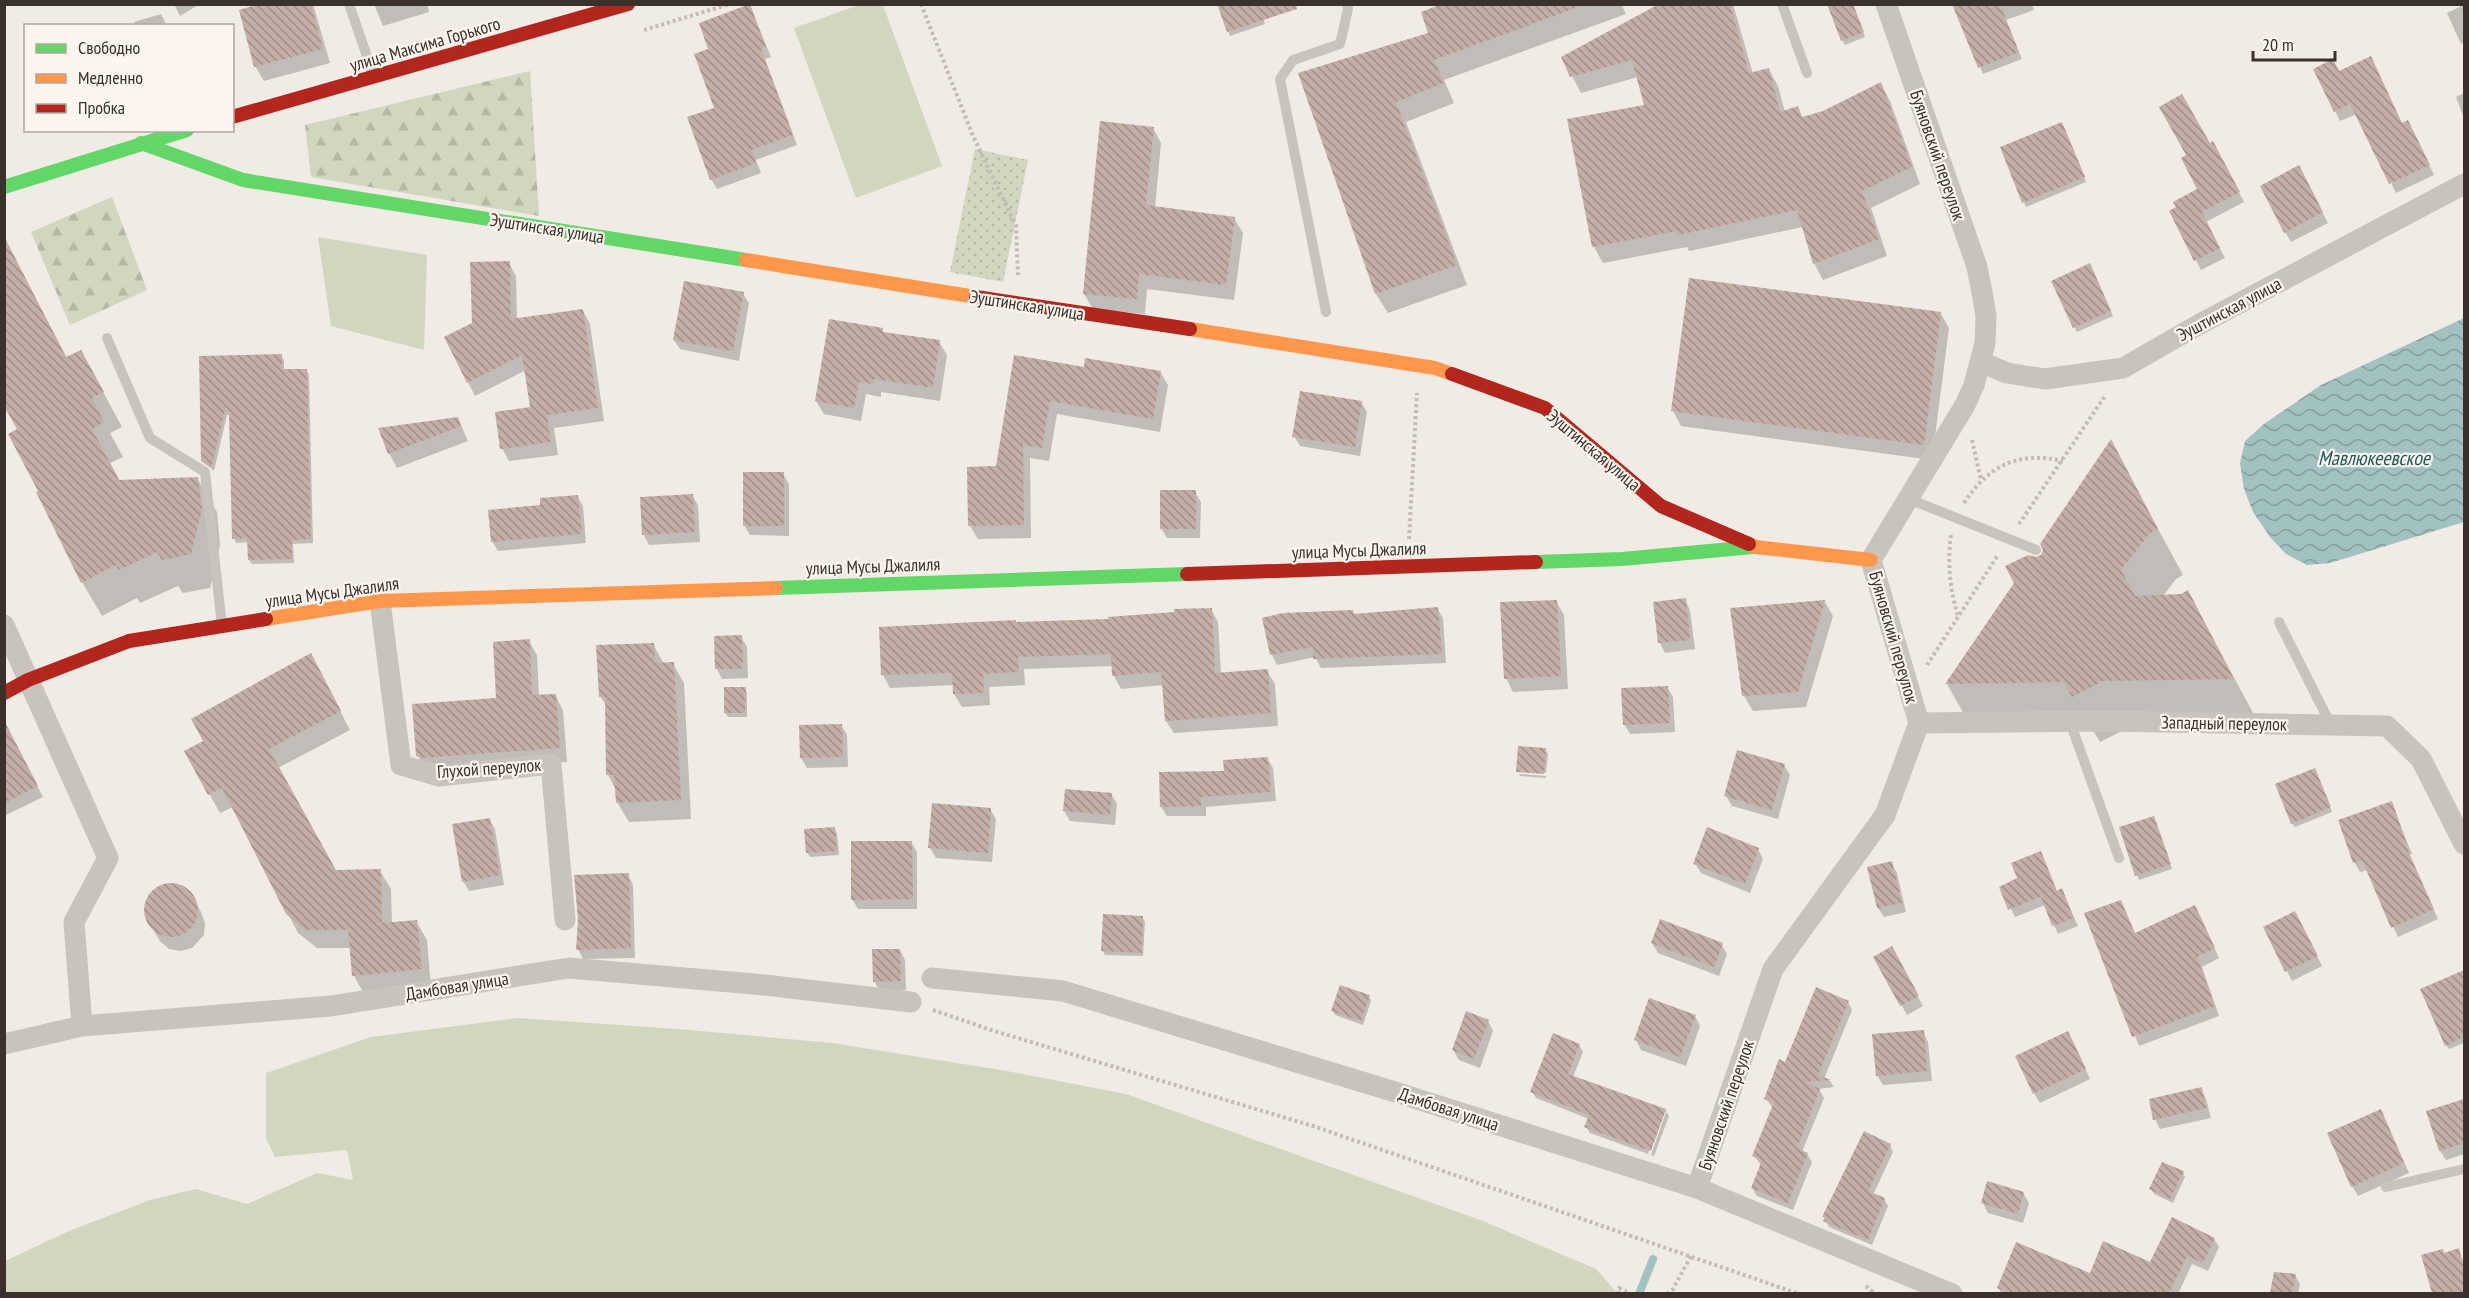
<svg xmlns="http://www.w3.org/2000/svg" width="2469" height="1298" font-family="'PT Sans Narrow',sans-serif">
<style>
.grass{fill:#d1d6bf}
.forest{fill:url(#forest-firs)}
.park{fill:url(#park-dots)}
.water{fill:url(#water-waves)}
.shadow{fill:#0003}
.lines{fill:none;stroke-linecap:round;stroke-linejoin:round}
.stream{stroke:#a1c2c1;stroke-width:8}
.building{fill:url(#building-back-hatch)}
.path{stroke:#c2bbb6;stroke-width:4;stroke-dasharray:3 3;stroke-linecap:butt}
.lane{stroke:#c9c3be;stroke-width:10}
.street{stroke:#c9c3be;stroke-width:21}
.fast{stroke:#63d668;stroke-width:14}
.slow{stroke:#ff974d;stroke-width:14}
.jam{stroke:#b3261e;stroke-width:14}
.labels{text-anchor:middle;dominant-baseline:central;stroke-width:4.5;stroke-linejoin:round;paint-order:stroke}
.street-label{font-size:18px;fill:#3b302b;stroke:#fbf5ee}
.water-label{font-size:20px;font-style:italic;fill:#1f5a5e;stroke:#fbf5ee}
</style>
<defs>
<pattern id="forest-firs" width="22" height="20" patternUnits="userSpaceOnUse" patternTransform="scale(1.5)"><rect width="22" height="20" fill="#d1d6bf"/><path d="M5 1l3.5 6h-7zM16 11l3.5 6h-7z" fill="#b4b8a4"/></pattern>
<pattern id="park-dots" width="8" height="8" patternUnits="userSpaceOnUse" patternTransform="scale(1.5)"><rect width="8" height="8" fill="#d1d6bf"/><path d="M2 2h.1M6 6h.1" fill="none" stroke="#b4b8a4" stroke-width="1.8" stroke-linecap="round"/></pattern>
<pattern id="water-waves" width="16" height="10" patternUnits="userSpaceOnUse" patternTransform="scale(1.5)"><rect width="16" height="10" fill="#a1c2c1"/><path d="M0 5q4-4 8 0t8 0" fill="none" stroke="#849e9d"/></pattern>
<pattern id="building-back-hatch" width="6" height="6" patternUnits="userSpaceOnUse" patternTransform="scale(1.5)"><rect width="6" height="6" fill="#c3afa7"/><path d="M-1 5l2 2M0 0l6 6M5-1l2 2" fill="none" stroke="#a08f88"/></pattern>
</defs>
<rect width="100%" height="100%" fill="#f0ebe5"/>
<!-- grass -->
<path class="grass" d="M859 5H883L942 166 856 198 794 28Z
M318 237 427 255 424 350 331 326Z
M518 1018 677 1029 832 1043 1007 1071 1126 1094 1483 1221 1596 1269 1617 1293H5V1261L69 1231 150 1200 196 1189 247 1204 317 1173 353 1180 347 1150 275 1157 266 1139V1073L371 1037Z"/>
<!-- forest -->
<path class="forest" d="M530 71 539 216 311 177 305 125Z
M112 197 147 290 70 325 31 232Z"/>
<!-- park -->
<path class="park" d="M975 149 1028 160 1003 282 950 272Z"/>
<!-- water -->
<path class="water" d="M2464 318V522L2330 563 2307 565 2286 554 2270 537 2253 512 2244 489 2240 463 2245 441 2264 424 2321 385Z"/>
<!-- shadow -->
<path class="shadow" d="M174 4H200L180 16Z
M265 4H313L330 63 264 81 255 66Z
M374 4H427L429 12 383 26Z
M1259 4 1265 24 1230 36 1228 31Z
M1446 4H1621L1626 14 1444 80 1454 103 1406 122 1467 285 1388 313 1376 294 1300 74 1430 34Z
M1662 4H1733L1753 74 1769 70 1778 86 1785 112 1797 108 1803 118 1823 113 1881 84 1890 101 1920 184 1871 208 1887 256 1823 280 1814 263 1803 227 1689 251 1687 247 1603 263 1594 247 1646 106 1638 77 1581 93 1572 76Z
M1853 4 1865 37 1845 45 1842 40Z
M1954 4H2032L2034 10 2006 20 2022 59 1983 74Z
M2464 5V42L2461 44 2447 13Z
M750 6 771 57 765 59 797 145 756 160 761 173 717 189 711 179 716 109 710 50Z
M161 14 167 26H135L134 22Z
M2315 70 2339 72 2413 131 2434 175 2396 193 2357 114 2340 121Z
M2464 93V118L2456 97Z
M1153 128 1161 143 1155 208 1234 218 1243 233 1234 300 1147 289 1145 314 1093 309 1084 294Z
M2064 128 2086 182 2026 207 2024 202Z
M2218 152 2244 202 2206 222 2225 258 2201 270 2171 211 2199 190Z
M2304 177 2328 223 2291 242 2285 232Z
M5 240 67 358 81 351 122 427 110 433 123 457 110 463 120 481 197 478 217 512 220 545 210 588 183 593 178 586 140 603 137 598 102 616 82 582 40 491 19 430Z
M509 263 516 276 517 320 583 311 590 324 604 421 554 428 558 455 509 461 502 448 532 408 526 370 475 396 446 338 473 324Z
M2092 269 2113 316 2077 332 2053 282Z
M743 294 749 303 739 361 680 349 674 340Z
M1941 314 1949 328 1932 460 1681 426 1673 411Z
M882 330 884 333 939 342 947 355 940 401 881 392V397L866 394 861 421 824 414 816 401Z
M281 356 284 360V371H307L309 375 313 543 293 544 294 563 252 564 249 560V542L236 543 234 538 231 415H227L214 471 203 461 201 358Z
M1016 357 1085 369 1160 372 1168 385 1160 432 1057 414 1049 461 1030 458 1031 538 978 539 970 526 997 467Z
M1361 402 1367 412 1360 456 1300 446 1294 436Z
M458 418 468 441 397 468 389 453Z
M2111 442 2183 575 2176 579 2163 596 2181 595 2188 592 2259 724 2130 727 2100 742 2091 727 1973 730 1947 684 2016 584 2037 559 2042 557Z
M783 474 789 484V536L750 535 744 525Z
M1195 492 1201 502 1200 538H1167L1161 528Z
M692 495 698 505 700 542 649 545 644 535Z
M577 496 583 506 586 543 498 551 492 541 542 506Z
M1685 600 1690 610 1695 649 1665 653 1660 643 1655 603Z
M1556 601 1564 615 1568 689 1513 692 1506 678Z
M1825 602 1833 616 1806 707 1753 711 1744 696 1732 609Z
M1437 608 1443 618 1446 663 1321 668 1315 657 1277 665 1272 655 1264 619 1353 612 1355 615Z
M1211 609 1218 622 1221 674 1267 671 1275 684 1278 726 1174 733 1166 721 1164 685 1121 689 1114 676 1113 666 1024 669 1025 685 989 687 990 705 962 707 954 694V685L890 688 883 675 1016 624 1110 621Z
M741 637 747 647 748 678 722 679 717 669 716 638Z
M529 641 537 655 539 696 555 695 563 710 567 762 426 770 418 756 497 699Z
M653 644 664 664H673L684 683 691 819 629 822 617 802 616 790 608 775 607 707 600 696Z
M321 674 350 730 278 768 336 871H380L391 889 392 924 416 921 427 940 431 988 364 994 354 976 351 948H317L298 933 233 807 220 813 186 752Z
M1667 687 1673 697 1675 732 1630 734 1624 724Z
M745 689 747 693V717H728L725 713Z
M841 725 847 735 848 767 807 768 801 758Z
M4 742 18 748 43 797 4 816Z
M1520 747 1545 749 1548 754 1546 773 1518 771V773V772Z
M1267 758 1273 768 1276 801 1206 807V816H1167L1161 807 1226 772Z
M1784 765 1790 775 1778 819 1732 806 1726 796Z
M1519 774 1546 776V778L1520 776Z
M2317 774 2332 812 2295 827 2292 823Z
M1066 790 1111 794 1117 804 1115 825 1070 821 1064 811Z
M2391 803 2412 854 2409 855 2438 919 2398 937 2368 870 2360 872 2355 863 2340 821Z
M990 809 996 819 992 862 936 858 930 848Z
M489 819 495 829 504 885 469 891 463 881Z
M2156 822 2172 869 2139 880 2137 875Z
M834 828 837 833 839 855 810 857 807 852Z
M911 842 917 852V909H858L852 899Z
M1758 849 1763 859 1750 893 1701 873 1695 863Z
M1891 863 1897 873 1906 912 1884 917 1878 908Z
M628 875 633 885 635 958 583 959 578 949Z
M161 886H178L192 896 201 912 205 923 204 935 192 948 181 951 169 949 160 941 151 926 146 915 148 898Z
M2001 888 2057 892 2061 890 2078 926 2058 934 2045 905 2015 917Z
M2121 902 2135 934 2200 916 2219 958 2202 967 2219 1016 2139 1046 2086 914Z
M1142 917 1145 922 1143 956 1105 955 1102 950Z
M2300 922 2322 966 2292 981 2287 971Z
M1652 943 1721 944 1727 954 1719 976 1658 953Z
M1891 948 1923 1006 1907 1015 1875 957Z
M900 950 905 960 906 990 880 991 874 981Z
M2460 973 2464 982V1043L2449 1049 2446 1045Z
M1369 996 1371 1001 1363 1025 1335 1015 1333 1011Z
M1848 1002 1852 1010 1824 1079 1830 1081 1834 1087 1819 1089 1824 1098 1802 1152 1807 1154 1812 1162 1793 1210 1757 1196 1752 1188 1761 1165 1754 1156 1773 1108 1766 1099 1786 1064Z
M1695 1016 1700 1026 1686 1066 1641 1050 1636 1040Z
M1488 1021 1493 1031 1480 1068 1459 1060 1453 1050Z
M1923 1032 1928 1042 1932 1081 1883 1085 1877 1075Z
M2073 1042 2090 1079 2040 1103 2034 1093Z
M1579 1045 1583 1052 1573 1077 1665 1110 1669 1116 1654 1156 1651 1155 1666 1112H1663L1648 1154 1590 1133 1586 1127 1589 1119 1536 1098 1532 1091Z
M2201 1089 2206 1099 2211 1118 2160 1129 2155 1119Z
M2464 1100V1154L2446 1160 2440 1151 2428 1112Z
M2386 1121 2409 1173 2358 1196 2352 1186Z
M1890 1145 1893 1152 1873 1195 1884 1199 1888 1206 1872 1245 1829 1227 1824 1217Z
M2183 1172 2185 1177 2173 1203 2154 1194 2151 1189Z
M2023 1193 2029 1203 2023 1223 1988 1213 1983 1203Z
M2214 1239 2219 1247 2208 1271 2192 1264 2178 1294H2002L1998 1288 2151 1264Z
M2458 1249 2464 1263V1294H2434L2423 1256 2444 1255Z
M2275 1273 2295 1275 2300 1284 2298 1294H2271Z"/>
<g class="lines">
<!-- stream -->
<path class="stream" d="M1639 1294 1653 1259"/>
</g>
<!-- building -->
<path class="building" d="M259 4H311L323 49 254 67 239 10Z
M750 4 766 47 761 49 793 135 752 150 756 163 710 180 687 117 714 108 694 54 708 49 699 23Z
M1217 4H1296L1297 9 1227 32Z
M1442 4H1578V7L1434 60 1444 83 1396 102 1457 265 1375 294 1298 73 1428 33 1421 12Z
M1659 4H1730L1749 73 1769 68 1780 112 1798 106 1802 117 1823 111 1881 82 1912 167 1862 191 1879 239 1813 264 1797 210 1678 235 1677 231 1592 247 1567 119 1644 105 1632 60 1570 77 1561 57Z
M1827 4H1853L1864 32 1841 41Z
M1952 4H2000L2019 52 1978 68Z
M2371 56 2402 123 2408 120 2430 165 2389 184 2350 104 2334 112 2313 69 2333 59 2339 71Z
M2182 94 2210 143 2213 141 2240 192 2202 212 2220 248 2194 261 2169 211 2176 207 2173 202 2197 189 2181 158 2186 155 2159 107Z
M1100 121 1154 127 1146 205 1235 217 1226 285 1139 274 1137 299 1083 294Z
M2062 122 2085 177 2022 203 2000 147Z
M2299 165 2323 212 2284 233 2260 186Z
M4 236 66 357 81 350 104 392 92 398 104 422 92 429 119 480 198 477 202 510 191 554 162 560 157 552 119 570 116 565 81 583 36 492 38 491 8 434 17 429 4 406Z
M510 261 511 319 583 309 598 408 547 415 551 442 500 449 495 412 530 407 522 355 467 383 444 337 472 323 470 262Z
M2090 263 2111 311 2073 328 2051 281Z
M1689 278 1941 312 1924 445 1671 411Z
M684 281 744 292 733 351 673 340Z
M829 319 883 328V332L940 340 933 388 874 379V384L859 382 854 408 815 401Z
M282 354V369H307L311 539 292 540V559L248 560 247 538 232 539 229 412 225 411 211 468 201 461 199 356Z
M1014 355 1084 367 1085 358 1161 371 1153 419 1050 401 1042 448 1023 445 1024 525 968 526 967 467 996 466Z
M1300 391 1362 401 1355 447 1292 437Z
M458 417 461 426 388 454 378 428Z
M2111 439 2158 529 2150 533 2121 570 2135 596 2181 594 2188 590 2234 679 2103 681 2072 697 2064 682 1945 684 2014 583 2005 566 2028 555 2036 557 2041 555 2043 550 2040 544Z
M743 472H784V526H743Z
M1160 490H1196V529H1160Z
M693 494 695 532 642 535 640 497Z
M578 495 582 534 491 542 488 510 540 505V498Z
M1686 598 1690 640 1658 643 1653 602Z
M1557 600 1561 676 1504 679 1500 602Z
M1825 600 1798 692 1742 696 1730 608Z
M1438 607 1442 654 1313 659V647L1270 655 1262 618 1283 613 1353 610 1354 614Z
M1212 608 1215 673 1268 669 1271 713 1165 721 1161 672 1112 676 1111 654 1018 657 1019 672 983 674 984 693 953 694 952 673 881 675 879 627 1016 620V622L1108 619V617L1174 612V609Z
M742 635 743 669H715L714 636Z
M530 639 532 695 556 694 560 748 422 758 416 756 412 704 496 698 493 642Z
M654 643 655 663 674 662 681 800 616 803 614 775H606L605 697H599L596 645Z
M311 653 341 711 269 749 336 870 381 869 382 923 417 920 422 969 352 976 348 930H305L286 914 222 788 208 795 184 751 203 741 191 719Z
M1668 686 1670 723 1623 725 1621 688Z
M724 687H746L745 713H724Z
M4 720 38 786 4 803Z
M842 724 843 757 800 758 799 725Z
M1518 746 1546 748 1544 774 1516 772Z
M1737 750 1785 764 1772 810 1724 796Z
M1268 757 1271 792 1201 797V806L1160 807 1159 772 1224 771 1223 760Z
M2315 768 2331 807 2291 824 2275 784Z
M1065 789 1112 793 1110 815 1063 811Z
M2392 801 2407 844H2405L2434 909 2391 928 2362 860 2353 863 2338 820Z
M932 803 991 808 988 853 928 848Z
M2154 816 2171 864 2135 876 2119 827Z
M490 818 500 875 462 882 452 824Z
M835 827 837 851 806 853 804 829Z
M1707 827 1759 848 1745 884 1693 864Z
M851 841H912L913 899 851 900Z
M2041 851 2057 891 2062 888 2074 918 2052 926 2041 897 2052 892 2008 910 1999 887 2017 878 2011 863Z
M1892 861 1902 903 1877 908 1867 867Z
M629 873 631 948 576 950 578 919 574 875Z
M144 910a27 27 0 1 1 54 0a27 27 0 1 1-54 0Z
M2121 900 2135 933 2195 905 2215 948 2197 957 2215 1006 2132 1037 2084 913Z
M2295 911 2318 956 2285 972 2263 927Z
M1103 914 1143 916 1142 953 1101 951Z
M1660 919 1723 943 1714 967 1651 943Z
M1892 946 1919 996 1900 1006 1873 957Z
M872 949H900L901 981 873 982Z
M2464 970V1037L2445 1046 2420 989Z
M1340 985 1370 995 1361 1021 1331 1011Z
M1816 987 1849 1001 1818 1075 1831 1080 1804 1082 1820 1089 1797 1148 1808 1153 1788 1203 1751 1188 1762 1160 1752 1156 1774 1102 1764 1099 1779 1059 1785 1062Z
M1649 998 1696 1015 1680 1057 1634 1040Z
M1466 1011 1489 1020 1474 1059 1452 1050Z
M1924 1030 1927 1071 1876 1076 1872 1034Z
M2068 1031 2086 1069 2033 1094 2015 1056Z
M1553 1033 1580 1044 1568 1074 1666 1109 1651 1151 1584 1127 1589 1115 1530 1092Z
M2202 1087 2206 1108 2153 1120 2149 1099Z
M2464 1099V1143L2439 1151 2426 1111Z
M2381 1109 2404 1163 2351 1187 2327 1133Z
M1864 1131 1891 1144 1868 1191 1885 1198 1868 1240 1823 1221 1825 1217H1822Z
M2162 1162 2184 1171 2170 1199 2149 1189Z
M1987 1181 2024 1192 2018 1214 1981 1203Z
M2172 1217 2215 1238 2203 1263 2187 1256 2169 1293H2010L1997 1288 2016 1242 2090 1273 2103 1241 2150 1262Z
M2459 1248 2464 1269V1293H2432L2421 1255 2443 1249 2444 1253Z
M2274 1272 2296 1274 2292 1293H2270Z"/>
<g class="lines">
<!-- path -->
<path class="path" d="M921 4 973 136 1016 226 1018 275
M644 30 730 4
M1972 440 1981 480
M1964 503C1989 465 2018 451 2063 461
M2019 524 2105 396
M1951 535C1947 563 1950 590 1958 616
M1409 539 1417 393
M1927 665 1998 555
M933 1010 994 1031 1313 1126 1799 1294
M1866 1286 1875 1294
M1618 1294 1619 1288 1631 1294
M1667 1294 1673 1289 1691 1256"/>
<!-- lane -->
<path class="lane" d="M349 4 373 74
M1782 4 1807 73
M1326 312 1280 79 1293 60 1340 44 1348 9 1347 4
M107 338 150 438 205 472 222 626
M1909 499 2036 550
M2279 622 2331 725
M2070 722 2119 858
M2386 1187 2464 1169"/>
<!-- street -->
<path class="street" d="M1981 362 2007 373 2045 379 2123 368 2198 325 2464 184
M380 601 401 765 439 776 551 764 565 920
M4 625 108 858 74 922 82 1026
M1919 723 2106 721 2387 726 2421 759 2464 844
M932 978 1063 991 1392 1091 1697 1188 1952 1294
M4 1044 82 1026 331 1006 569 968 765 985 911 1002
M1697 1188 1773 969 1885 815 1919 723 1871 560 1965 405 1974 385 1985 343 1986 316 1982 292 1977 267 1886 4"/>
<!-- fast -->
<path class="fast" d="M141 143 243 180 746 260
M4 187 187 130
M1536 562 1622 559 1753 547
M776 588 1187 574"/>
<!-- slow -->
<path class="slow" d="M746 260 976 297
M1190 329 1435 368 1452 374
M1749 544 1756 547 1871 560
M266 619 380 601 776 588"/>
<!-- jam -->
<path class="jam" d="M232 117 628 4
M976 297 1190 329
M1452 374 1545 408 1661 506 1749 544
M1187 574 1536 562
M4 693 28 680 129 641 266 619"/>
</g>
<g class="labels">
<!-- street labels -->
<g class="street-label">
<text transform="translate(425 44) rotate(-16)">улица Максима Горького</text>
<text transform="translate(1938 155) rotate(71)">Буяновский переулок</text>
<text transform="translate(547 228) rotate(9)">Эуштинская улица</text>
<text transform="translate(1027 305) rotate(9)">Эуштинская улица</text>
<text transform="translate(2229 309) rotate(-28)">Эуштинская улица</text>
<text transform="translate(1594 450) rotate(40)">Эуштинская улица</text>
<text transform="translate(1359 550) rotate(-2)">улица Мусы Джалиля</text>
<text transform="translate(873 566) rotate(-2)">улица Мусы Джалиля</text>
<text transform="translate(332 592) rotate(-8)">улица Мусы Джалиля</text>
<text transform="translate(1894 637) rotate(74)">Буяновский переулок</text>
<text transform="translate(2224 723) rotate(1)">Западный переулок</text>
<text transform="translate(489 768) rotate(-4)">Глухой переулок</text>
<text transform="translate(457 986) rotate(-9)">Дамбовая улица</text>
<text transform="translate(1726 1105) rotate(-71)">Буяновский переулок</text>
<text transform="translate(1449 1109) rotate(18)">Дамбовая улица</text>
</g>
<!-- water labels -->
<g class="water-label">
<text x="2374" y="458">Мавлюкеевское</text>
</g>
</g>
<!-- border -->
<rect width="2469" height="1298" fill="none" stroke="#3b302b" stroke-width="12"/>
<!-- legend -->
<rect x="24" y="24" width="210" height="108" fill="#fbf5ee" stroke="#aea6a0" stroke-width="1.5"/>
<rect x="36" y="44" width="30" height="9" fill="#63d668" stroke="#aea6a0" stroke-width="1.5"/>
<text x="78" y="54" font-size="18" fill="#3b302b">Свободно</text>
<rect x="36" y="74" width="30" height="9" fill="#ff974d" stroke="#aea6a0" stroke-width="1.5"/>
<text x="78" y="84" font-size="18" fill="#3b302b">Медленно</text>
<rect x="36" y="104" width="30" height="9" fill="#b3261e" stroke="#aea6a0" stroke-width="1.5"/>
<text x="78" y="114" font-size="18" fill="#3b302b">Пробка</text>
<!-- scale -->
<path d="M2253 51v9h82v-9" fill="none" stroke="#3b302b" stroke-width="3"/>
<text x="2262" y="51" font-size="18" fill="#3b302b" stroke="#fbf5ee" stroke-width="4.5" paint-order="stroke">20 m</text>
</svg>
